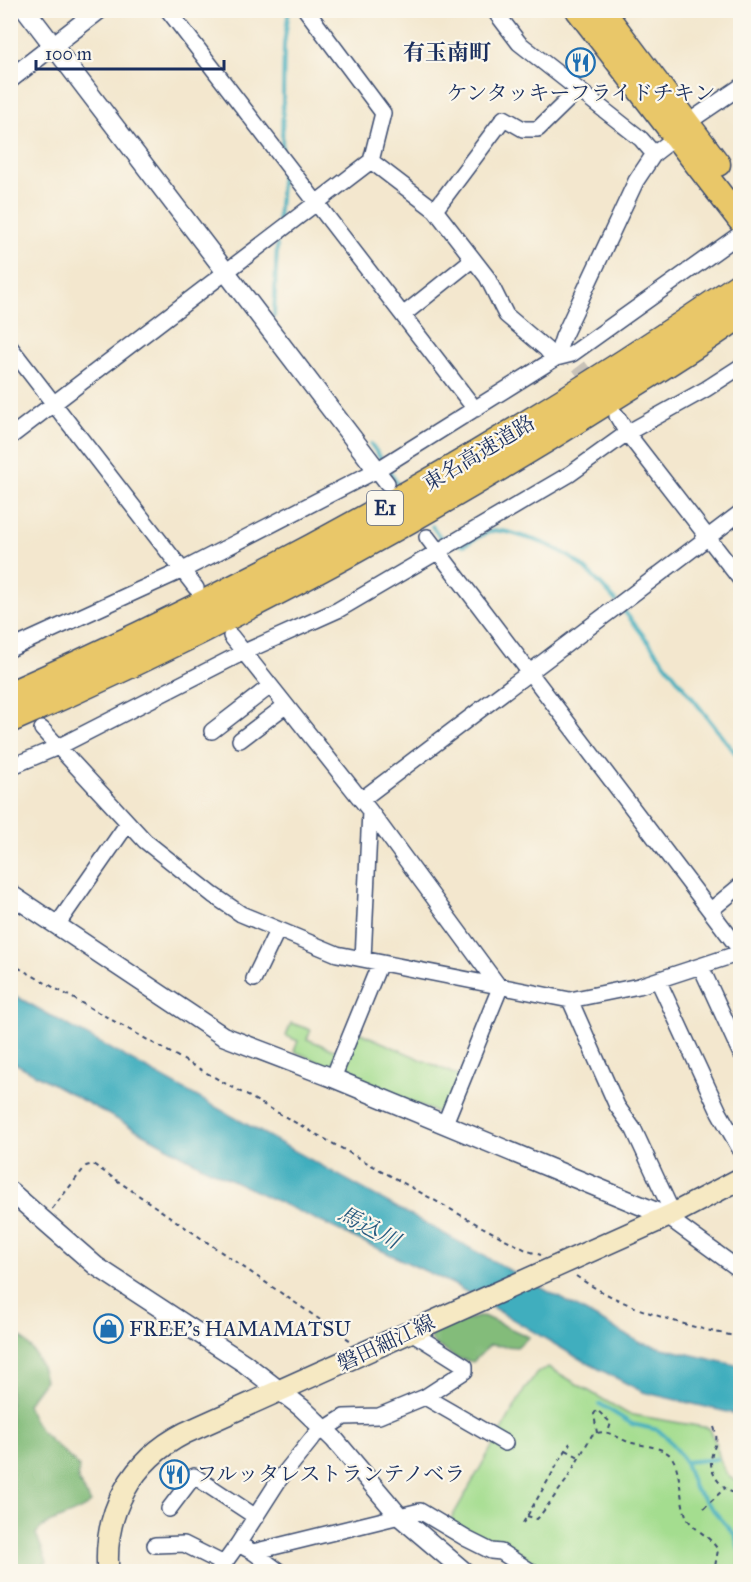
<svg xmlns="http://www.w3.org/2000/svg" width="751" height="1582" font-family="'IM FELL Great Primer','Noto Serif JP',serif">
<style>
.green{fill:#a4dd8f;stroke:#608676;stroke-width:1.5}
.forest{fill:#83bc7a;stroke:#4f766c;stroke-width:1.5}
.water{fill:#40aebe;stroke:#2e6e8e;stroke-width:1.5}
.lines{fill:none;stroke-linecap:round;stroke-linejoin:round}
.stream{stroke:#40aebe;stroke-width:4}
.minor-tunnel{stroke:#c8c2b8;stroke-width:15;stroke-dasharray:15 8;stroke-linecap:butt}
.minor-casing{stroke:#3b4b6f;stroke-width:18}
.tertiary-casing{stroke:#3b4b6f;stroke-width:21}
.secondary-casing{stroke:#3b4b6f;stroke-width:24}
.trunk-casing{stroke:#3b4b6f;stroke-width:27}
.motorway-casing{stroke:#3b4b6f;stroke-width:30}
.path{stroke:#3b4b6f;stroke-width:2;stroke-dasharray:4.5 4.5;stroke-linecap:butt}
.minor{stroke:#fff;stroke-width:15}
.tertiary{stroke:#fff;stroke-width:18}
.secondary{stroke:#f6e9c3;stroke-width:21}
.trunk{stroke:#e9c769;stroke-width:24}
.motorway{stroke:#e9c769;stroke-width:27}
.labels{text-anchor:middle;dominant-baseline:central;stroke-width:4.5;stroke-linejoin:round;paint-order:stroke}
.shield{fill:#fbf7ec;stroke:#5e6b89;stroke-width:1.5}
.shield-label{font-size:20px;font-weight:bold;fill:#1b2f5e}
.poi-label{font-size:21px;fill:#1b2f5e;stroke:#fbf7ec;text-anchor:start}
.street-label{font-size:21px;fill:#1b2f5e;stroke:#fbf7ec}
.neighbourhood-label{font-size:22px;font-weight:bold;fill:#1b2f5e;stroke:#fbf7ec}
.water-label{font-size:22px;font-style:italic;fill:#285b80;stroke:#fbf7ec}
</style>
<rect width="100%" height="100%" fill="#fbf7ec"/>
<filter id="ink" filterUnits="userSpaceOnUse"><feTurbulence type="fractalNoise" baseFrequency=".0167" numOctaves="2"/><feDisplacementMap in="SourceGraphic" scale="12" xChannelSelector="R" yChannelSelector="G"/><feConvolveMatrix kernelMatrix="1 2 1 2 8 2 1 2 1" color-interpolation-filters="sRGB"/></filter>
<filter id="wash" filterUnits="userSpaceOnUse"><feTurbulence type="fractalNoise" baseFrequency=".008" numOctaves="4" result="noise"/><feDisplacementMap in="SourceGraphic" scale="24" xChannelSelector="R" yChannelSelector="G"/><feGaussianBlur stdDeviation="1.35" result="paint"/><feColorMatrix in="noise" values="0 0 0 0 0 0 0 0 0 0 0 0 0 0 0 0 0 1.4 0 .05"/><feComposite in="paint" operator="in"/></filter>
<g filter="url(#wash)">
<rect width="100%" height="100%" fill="#f3e7ce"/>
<!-- green -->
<path class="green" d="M291 1023 311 1030 307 1039 339 1052 330 1067 294 1051 298 1041 286 1036Z
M356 1031 459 1076 444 1112 440 1114 339 1073Z
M548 1367 628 1414 709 1428C722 1449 715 1472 740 1484V1571H544L450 1521 526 1387 537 1373Z"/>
<!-- forest -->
<path class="forest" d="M483 1316 529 1337 517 1347 490 1345 473 1362 456 1358 432 1342 430 1334 457 1322Z
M10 1337 22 1338C35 1351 41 1363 45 1380L27 1404C36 1436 59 1444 79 1467L78 1480 91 1503C73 1518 46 1518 36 1534L47 1562 37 1571H11Z"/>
<!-- water -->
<path class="water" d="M10 993 641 1343 740 1366V1415L643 1392 578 1358 453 1284 204 1167 11 1061Z"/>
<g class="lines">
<!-- stream -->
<path class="stream" d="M282 149 284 44 289 10
M278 221 282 169
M274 316 277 245
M371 444 384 463
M388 469 397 483
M432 526 440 537 449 540
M459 544 464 545C473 540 483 533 494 531 503 530 512 533 521 536 568 548 585 567 616 601
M621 607 740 759
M600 1404 632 1424 658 1430 668 1439 685 1462 694 1488 735 1535 740 1553
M685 1462 716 1459"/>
</g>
</g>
<g filter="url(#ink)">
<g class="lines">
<!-- minor-tunnel -->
<path class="minor-tunnel" d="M579 366 595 387"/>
<defs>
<path id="minor" d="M168 10 475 409
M494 10 519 43 641 139 654 154
M371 161 435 210 487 277 506 315 546 349 554 359
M435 210 504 118 523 129H538L578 90
M403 315 473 259
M10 347 196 588
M556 358 563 337 636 181 654 154 676 137 687 123 740 87
M617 416 627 433 740 579
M10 437 371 161 383 113 306 10
M377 470 387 483
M427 537 740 950
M231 636 370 811 500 988 445 1123
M10 649 183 570 377 470 556 358 572 354 740 234
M42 729 145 841 213 895 241 914 337 954 570 1000 639 986 740 953
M212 731 269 687
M240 740 285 706
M10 767 58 747 242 653 338 610 570 474 627 433 706 389 740 367
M361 800 740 513
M711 910 740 886
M57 925 128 823
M363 959 370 811
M701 967 740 1052
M254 979 277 931
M658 980 719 1112 740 1149
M570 1000 617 1106 634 1130 673 1214
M333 1078 380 963
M666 1216 740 1270
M411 1332 465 1366V1371L425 1397
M169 1509 194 1476 256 1517
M238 1544 279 1480 315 1435 344 1417 379 1416 425 1397 505 1443
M155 1545 184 1544 224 1564
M253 1552 280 1572
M218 1572 238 1544 253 1552 420 1511 467 1539 491 1551 501 1552 532 1572"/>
<path id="tertiary" d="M26 10 377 470
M10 79 99 10
M10 894 223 1036 333 1078 666 1216
M10 1191 96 1266 244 1363 302 1408 334 1439 399 1516 465 1572"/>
<path id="secondary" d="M108 1572C103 1512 132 1460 185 1433L673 1214 740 1179"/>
<path id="trunk" d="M578 10 740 220
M602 10 718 164"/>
<path id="motorway" d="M10 695C266 583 510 444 740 286
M10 719C216 629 414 523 603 403 649 374 696 346 740 314"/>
</defs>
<!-- minor casing -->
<use href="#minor" class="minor-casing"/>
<!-- tertiary casing -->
<use href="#tertiary" class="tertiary-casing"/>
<!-- secondary casing -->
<use href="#secondary" class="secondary-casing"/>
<!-- trunk casing -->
<use href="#trunk" class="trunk-casing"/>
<!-- motorway casing -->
<use href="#motorway" class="motorway-casing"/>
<!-- path -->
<path class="path" d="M10 963 484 1228 528 1251 541 1255
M52 1209 86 1166 93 1164 351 1341
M576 1276C623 1308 685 1327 740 1337
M714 1427C720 1444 713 1444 711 1460 710 1477 725 1492 740 1495
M597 1433 594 1414 597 1410 611 1423 608 1432
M566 1450 579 1457
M704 1508 725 1488
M527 1516 537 1519 539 1517 566 1481 592 1435C606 1428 614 1436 626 1441 639 1446 654 1445 666 1452 684 1462 677 1504 689 1521 697 1532 710 1536 718 1550L714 1572
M523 1523 570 1443"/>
<!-- minor -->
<use href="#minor" class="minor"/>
<!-- tertiary -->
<use href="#tertiary" class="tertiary"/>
<!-- secondary -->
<use href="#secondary" class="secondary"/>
<!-- trunk -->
<use href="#trunk" class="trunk"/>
<!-- motorway -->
<use href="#motorway" class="motorway"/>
</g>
</g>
<!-- icons -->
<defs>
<symbol id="restaurant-ring" viewBox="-11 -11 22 22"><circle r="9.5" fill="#fbf7ec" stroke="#1f6fb2" stroke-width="1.5"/><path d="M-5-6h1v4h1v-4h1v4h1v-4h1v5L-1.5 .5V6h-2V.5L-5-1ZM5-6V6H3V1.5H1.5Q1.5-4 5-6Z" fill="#1f6fb2"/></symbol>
<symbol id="shop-ring" viewBox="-11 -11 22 22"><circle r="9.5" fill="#fbf7ec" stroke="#1f6fb2" stroke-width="1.5"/><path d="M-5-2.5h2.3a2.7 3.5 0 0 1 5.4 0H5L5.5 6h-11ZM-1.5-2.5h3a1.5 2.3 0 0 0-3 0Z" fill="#1f6fb2"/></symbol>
</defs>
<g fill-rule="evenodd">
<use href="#restaurant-ring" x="564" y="46" width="33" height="33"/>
<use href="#shop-ring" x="92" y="1312" width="33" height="33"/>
<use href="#restaurant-ring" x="158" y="1458" width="33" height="33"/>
</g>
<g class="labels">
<!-- shield labels -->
<rect class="shield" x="367" y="491" width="36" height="34" rx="4.5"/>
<g class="shield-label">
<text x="385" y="508">E1</text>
</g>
<!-- poi labels -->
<g class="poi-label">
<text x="581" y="93" text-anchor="middle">ケンタッキーフライドチキン</text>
<text x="129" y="1329">FREE's HAMAMATSU</text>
<text x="196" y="1474">フルッタレストランテノベラ</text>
</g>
<!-- street labels -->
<g class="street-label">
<text transform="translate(479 453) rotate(-31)">東名高速道路</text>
<text transform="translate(386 1343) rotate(-25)">磐田細江線</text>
</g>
<!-- neighbourhood labels -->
<g class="neighbourhood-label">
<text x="447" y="52">有玉南町</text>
</g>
<!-- water labels -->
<g class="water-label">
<text transform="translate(369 1227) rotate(28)">馬込川</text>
</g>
</g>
<!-- margin -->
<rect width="751" height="1582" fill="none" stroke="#fbf7ec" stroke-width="36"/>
<!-- scale -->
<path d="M36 60v9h188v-9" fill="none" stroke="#1b2f5e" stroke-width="3"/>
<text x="45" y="60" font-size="18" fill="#1b2f5e" stroke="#fbf7ec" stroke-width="4.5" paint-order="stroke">100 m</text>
</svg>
